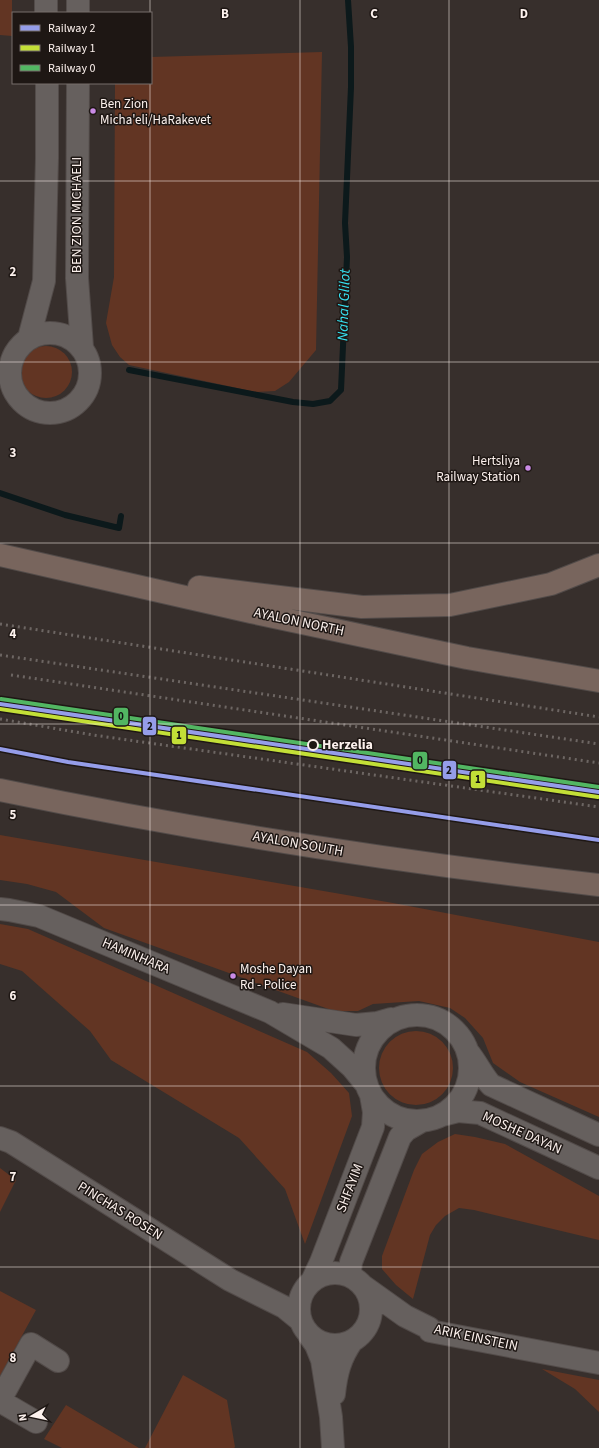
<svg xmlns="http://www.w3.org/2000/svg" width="599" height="1448" font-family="'Source Sans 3',sans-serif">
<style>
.green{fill:#623523}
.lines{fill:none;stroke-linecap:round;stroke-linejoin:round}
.stream{stroke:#0c191b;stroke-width:6}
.minor-casing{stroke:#524b49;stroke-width:24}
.highway-casing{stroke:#524b49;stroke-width:24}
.minor{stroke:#66605e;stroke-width:22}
.highway{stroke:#78655d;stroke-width:22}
.rail{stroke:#6d6663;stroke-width:3;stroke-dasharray:2 4;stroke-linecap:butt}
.rail-1-casing{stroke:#1e1714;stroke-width:7}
.rail-2-casing{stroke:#1e1714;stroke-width:7}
.rail-3-casing{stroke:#1e1714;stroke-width:7}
.rail-1{stroke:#959de9;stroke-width:4}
.rail-2{stroke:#c3df37;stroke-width:4}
.rail-3{stroke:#52b662;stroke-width:4}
.grid{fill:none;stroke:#fcf1ed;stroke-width:1;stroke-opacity:0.55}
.bus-dot{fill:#ca8be6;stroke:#1e1714;stroke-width:1.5}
.stop-dot{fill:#1e1714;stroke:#fcf1ed;stroke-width:2}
.labels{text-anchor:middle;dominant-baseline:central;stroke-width:3;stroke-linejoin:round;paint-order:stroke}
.bus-label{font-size:13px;fill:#fcf1ed;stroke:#1e1714;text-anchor:start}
.street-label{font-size:14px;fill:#fcf1ed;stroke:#1e1714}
.stop-label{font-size:14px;font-weight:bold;fill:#fcf1ed;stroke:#1e1714;text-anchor:start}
.water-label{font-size:15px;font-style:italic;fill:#37e3f3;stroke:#1e1714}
.grid-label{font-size:13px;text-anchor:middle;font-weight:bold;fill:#fcf1ed;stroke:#1e1714;stroke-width:3;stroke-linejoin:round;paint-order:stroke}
.line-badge{stroke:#1e1714;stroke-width:1.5}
.pale-badge-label{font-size:11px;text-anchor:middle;font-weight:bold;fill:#111}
</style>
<rect width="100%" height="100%" fill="#372f2c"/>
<!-- green -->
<path class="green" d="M0 0H12V36L0 35Z
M322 52 316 350 289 382 275 391 256 392 129 365 120 357 112 345 106 323 114 277 115 83H151V57Z
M20 372a26 26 0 1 1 52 0a26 26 0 1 1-52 0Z
M0 835 393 903 599 942V1117L520 1082 493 1063 483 1038 465 1018 450 1008 419 1001 373 1004 358 1011H334L104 928 56 892 27 884 0 880Z
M0 924 28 929 307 1052 331 1073 349 1093 352 1116 305 1244 285 1189 239 1138 111 1060 90 1031 22 971 0 964Z
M379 1068a37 37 0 1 1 74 0a37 37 0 1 1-74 0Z
M455 1134 475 1137 505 1144 599 1196V1240L474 1210 459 1208 445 1216 436 1225 430 1235 426 1250 413 1299 396 1285 382 1269V1256L414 1170 422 1154 438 1142Z
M0 1168 16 1180 0 1212Z
M0 1291 36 1310 0 1376Z
M542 1369 599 1380V1412L575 1389Z
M183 1375 227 1400 235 1447 234 1448H145Z
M66 1405 139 1448H62L44 1439Z"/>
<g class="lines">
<!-- stream -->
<path class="stream" d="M129 370 293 402 313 404 330 401 341 390 347 257 345 223 351 87V47L348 0
M0 493 65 515 119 528 121 516"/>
<defs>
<path id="minor" d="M46 0V13
M78 13V0
M78 83 77 278 82 347
M10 373a40 40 0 1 1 80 0a40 40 0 1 1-80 0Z
M29 338 44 281 47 158V83
M0 909 9 910 39 916 270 1012 331 1048 352 1067 366 1084
M283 1014 356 1025 377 1023 391 1019
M364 1068a53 53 0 1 1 106 0a53 53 0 1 1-106 0Z
M468 1052C477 1063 482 1075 491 1085L599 1135
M442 1115 458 1111 480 1113 599 1168
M0 1138 11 1142 27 1152 230 1280 284 1307 300 1320
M299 1309a36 36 0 1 1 72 0a36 36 0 1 1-72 0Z
M352 1276 350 1271 351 1262 400 1137 406 1130 420 1122
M313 1279 321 1262 373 1127 374 1112 371 1095
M363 1286 405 1316 429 1328 430 1331 599 1363
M309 1335 316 1345 322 1360 331 1417 333 1448
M334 1394C336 1374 340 1358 352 1341
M0 1400 31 1344 58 1361
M0 1401 36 1422"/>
<path id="highway" d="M0 555 251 612 467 658 599 681
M199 587 362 607 450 605 551 584 599 565
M0 790C198 831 398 862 599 885"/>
</defs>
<!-- minor casing -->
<use href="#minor" class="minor-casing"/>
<!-- highway casing -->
<use href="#highway" class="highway-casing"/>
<!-- minor -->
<use href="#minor" class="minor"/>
<!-- highway -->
<use href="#highway" class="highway"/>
<!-- rail -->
<path class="rail" d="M0 624 599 717
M0 655 599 744
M11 675 599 763
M0 719 93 735 599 807"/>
<defs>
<path id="rail-1" d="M0 704 599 792
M0 749 68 762 599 840"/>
<path id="rail-2" d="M0 709 598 797"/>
<path id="rail-3" d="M1 699 599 787"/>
</defs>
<!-- rail-1 casing -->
<use href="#rail-1" class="rail-1-casing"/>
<!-- rail-2 casing -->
<use href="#rail-2" class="rail-2-casing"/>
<!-- rail-3 casing -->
<use href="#rail-3" class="rail-3-casing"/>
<!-- rail-1 -->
<use href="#rail-1" class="rail-1"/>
<!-- rail-2 -->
<use href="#rail-2" class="rail-2"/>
<!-- rail-3 -->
<use href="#rail-3" class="rail-3"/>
</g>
<!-- grid -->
<path class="grid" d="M150 0V13M300 0V1448M449 0V1448M150 83V1448M0 181H599M0 362H599M0 543H599M0 724H599M0 905H599M0 1086H599M0 1267H599"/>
<!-- markers -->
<g class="bus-dot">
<circle cx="93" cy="111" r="3.5"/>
<circle cx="528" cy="468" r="3.5"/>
<circle cx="233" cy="976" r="3.5"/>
</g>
<circle class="stop-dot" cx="313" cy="745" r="5"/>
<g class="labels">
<!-- bus labels -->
<g class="bus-label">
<text x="100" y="104">Ben Zion<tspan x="100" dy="16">Micha'eli/HaRakevet</tspan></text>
<text x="520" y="461" text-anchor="end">Hertsliya<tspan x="520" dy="16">Railway Station</tspan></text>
<text x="240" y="969">Moshe Dayan<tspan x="240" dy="16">Rd - Police</tspan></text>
</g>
<!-- street labels -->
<g class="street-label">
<text transform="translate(77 215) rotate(-90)">BEN ZION MICHAELI</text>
<text transform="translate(299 622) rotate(12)">AYALON NORTH</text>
<text transform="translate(298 844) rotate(10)">AYALON SOUTH</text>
<text transform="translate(136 956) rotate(23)">HAMINHARA</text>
<text transform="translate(522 1133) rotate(24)">MOSHE DAYAN</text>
<text transform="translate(350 1188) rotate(-69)">SHFAYIM</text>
<text transform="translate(120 1211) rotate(32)">PINCHAS ROSEN</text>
<text transform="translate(476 1338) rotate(12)">ARIK EINSTEIN</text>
</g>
<!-- stop labels -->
<g class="stop-label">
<text x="322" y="745">Herzelia</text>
</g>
<!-- water labels -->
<g class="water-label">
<text transform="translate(344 305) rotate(-88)">Nahal Glilot</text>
</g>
</g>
<g class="grid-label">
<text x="225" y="18">B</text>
<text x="374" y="18">C</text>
<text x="524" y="18">D</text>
<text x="13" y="276">2</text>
<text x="13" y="457">3</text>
<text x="13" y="638">4</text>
<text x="13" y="819">5</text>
<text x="13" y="1000">6</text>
<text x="13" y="1181">7</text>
<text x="13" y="1362">8</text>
</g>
<g class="line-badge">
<rect x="113" y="707" width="16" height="19" rx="4" fill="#52b662"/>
<rect x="142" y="716" width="15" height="20" rx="4" fill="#959de9"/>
<rect x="171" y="726" width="16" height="19" rx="4" fill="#c3df37"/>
<rect x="412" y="751" width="16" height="19" rx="4" fill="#52b662"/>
<rect x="442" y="760" width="15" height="20" rx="4" fill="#959de9"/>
<rect x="470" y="770" width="16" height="19" rx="4" fill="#c3df37"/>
</g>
<g class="pale-badge-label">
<text x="121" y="720">0</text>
<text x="150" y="730">2</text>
<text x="179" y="739">1</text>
<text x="420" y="764">0</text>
<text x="449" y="774">2</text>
<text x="478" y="783">1</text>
</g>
<!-- legend -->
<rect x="12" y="12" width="140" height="72" fill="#1e1714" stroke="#776e6b"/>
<rect x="20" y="25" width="20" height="6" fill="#959de9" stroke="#776e6b"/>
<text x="48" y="32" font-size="12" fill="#fcf1ed">Railway 2</text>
<rect x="20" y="45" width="20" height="6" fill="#c3df37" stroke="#776e6b"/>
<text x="48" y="52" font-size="12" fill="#fcf1ed">Railway 1</text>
<rect x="20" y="65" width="20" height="6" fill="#52b662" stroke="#776e6b"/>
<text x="48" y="72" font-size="12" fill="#fcf1ed">Railway 0</text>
<!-- north arrow -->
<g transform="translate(32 1416) rotate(261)" stroke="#1e1714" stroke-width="3" paint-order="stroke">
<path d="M0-3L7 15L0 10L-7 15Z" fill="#fcf1ed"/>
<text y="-6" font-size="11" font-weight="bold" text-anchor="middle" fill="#fcf1ed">N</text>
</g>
</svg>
